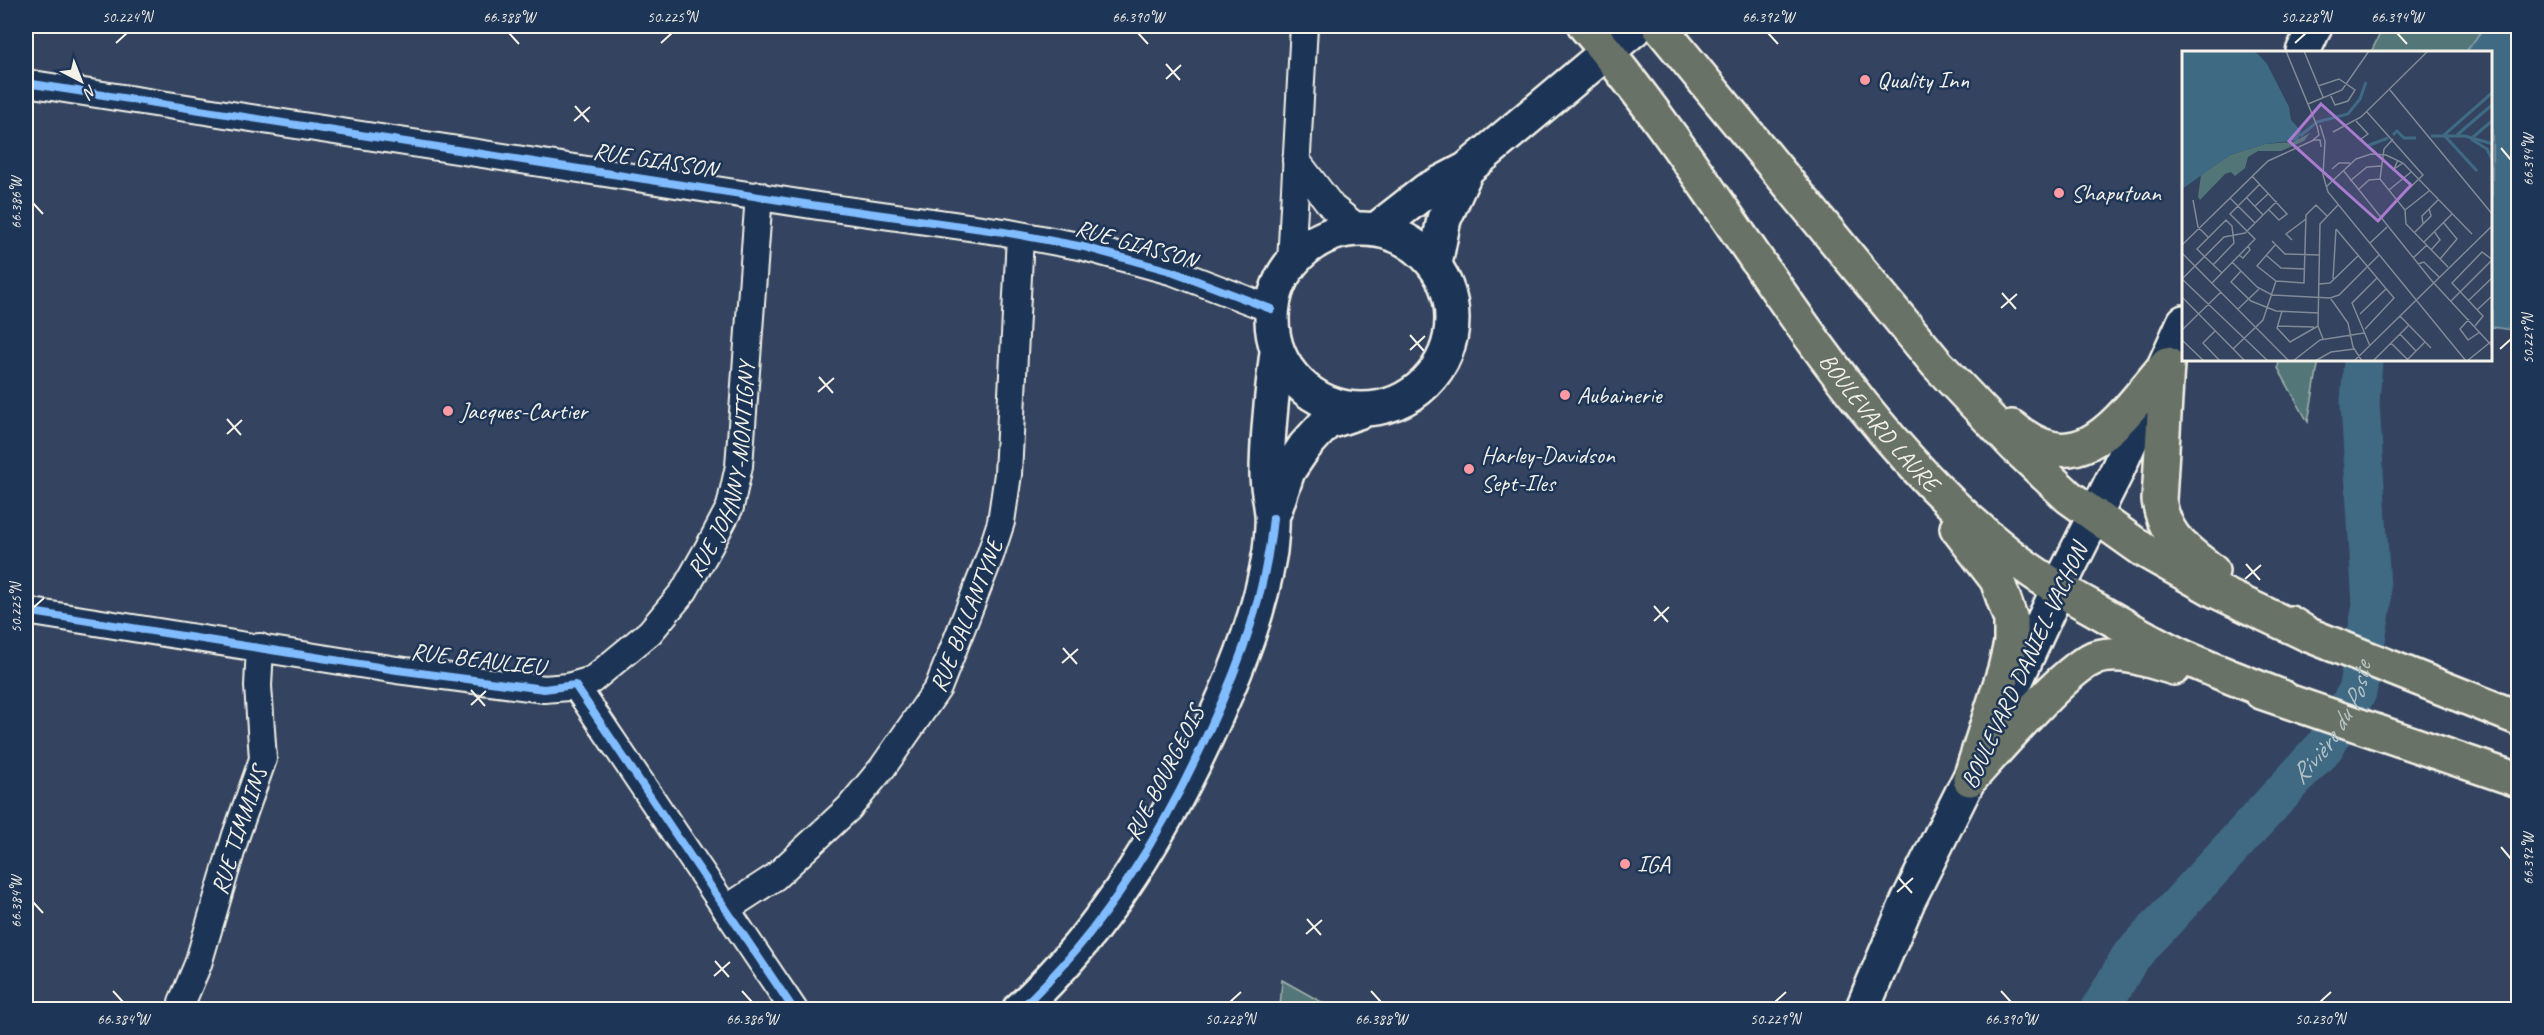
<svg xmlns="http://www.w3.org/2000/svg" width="2544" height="1035" font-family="Caveat,sans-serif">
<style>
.green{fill:#527678;stroke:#a3b4b0;stroke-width:1.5}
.water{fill:#3f6a84;stroke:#87a0ac;stroke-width:1.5}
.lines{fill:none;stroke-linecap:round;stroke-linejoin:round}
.river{stroke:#3f6a84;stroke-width:39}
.street-casing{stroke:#f4f1e8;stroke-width:30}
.secondary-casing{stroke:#f4f1e8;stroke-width:38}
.highway-casing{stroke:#f4f1e8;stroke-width:38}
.street{stroke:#1d3557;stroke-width:26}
.secondary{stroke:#1d3557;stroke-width:33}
.highway{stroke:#697266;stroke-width:33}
.cycleway-casing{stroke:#1d3557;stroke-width:11}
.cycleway{stroke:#80bcff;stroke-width:8}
.ticks{fill:none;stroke:#f4f1e8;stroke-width:2}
.poi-dot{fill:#ff9aa2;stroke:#1d3557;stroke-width:2}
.labels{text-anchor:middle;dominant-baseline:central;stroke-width:5;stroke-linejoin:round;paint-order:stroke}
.poi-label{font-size:24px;fill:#f4f1e8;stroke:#1d3557;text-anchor:start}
.street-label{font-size:24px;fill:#f4f1e8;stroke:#1d3557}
.water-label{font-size:26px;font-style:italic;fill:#b5c2c5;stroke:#1d3557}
.inset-river{fill:none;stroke:#3f6a84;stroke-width:3}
.inset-road{fill:none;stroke:#818996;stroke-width:1.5}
.view{fill:#ab7bcf;fill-opacity:0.15;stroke:#ab7bcf;stroke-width:3}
.inset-edge{fill:none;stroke:#f4f1e8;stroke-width:3}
.neatline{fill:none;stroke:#f4f1e8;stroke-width:2}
.ticks-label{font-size:15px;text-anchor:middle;fill:#f4f1e8}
</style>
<rect width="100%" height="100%" fill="#344460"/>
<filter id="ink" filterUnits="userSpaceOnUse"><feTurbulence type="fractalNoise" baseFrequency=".0167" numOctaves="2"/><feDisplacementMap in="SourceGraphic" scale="12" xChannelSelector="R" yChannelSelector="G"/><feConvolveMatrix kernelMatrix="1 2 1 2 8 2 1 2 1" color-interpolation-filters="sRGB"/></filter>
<g filter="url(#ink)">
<!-- green -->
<path class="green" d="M2384 26H2485L2466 52H2371Z
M2279 360H2319L2308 422 2278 368Z
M1282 980 1334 1009H1280Z"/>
<!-- water -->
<path class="water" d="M2485 26H2518V331L2492 327V52H2466Z"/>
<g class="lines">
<!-- river -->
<path class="river" id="s1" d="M2100 1010 2129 959 2325 746 2357 692 2372 605 2360 403 2363 360"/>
<defs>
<g id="street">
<path d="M26 83 818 206 1004 232 1084 247 1174 272 1271 309"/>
<path d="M1296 160 1332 207 1358 228"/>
<path d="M1291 262 1304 26"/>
<path id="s2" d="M26 611 397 670 544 689 568 687 592 680 650 632 684 591 710 545 730 507 739 466 759 195"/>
<path d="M575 685 794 1010"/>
<path id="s3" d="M726 909 775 877 849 808 883 767 938 688 990 556 1001 522 1008 474 1020 236"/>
<path id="s4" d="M182 1010V1002L198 964 236 835 263 759 258 686 260 647"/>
</g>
<path id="secondary" d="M2303 52 2315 26
M1272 319a90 90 0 1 1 180 0a90 90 0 1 1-180 0Z
M1377 229 1427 190 1467 169 1638 26
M1435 264 1444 219 1467 169
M1275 510 1288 471 1305 446 1326 423 1364 410
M2003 709 2058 589 2116 473 2184 322
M1019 1010C1106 929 1167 826 1215 718 1239 665 1261 609 1270 551 1271 539 1273 526 1272 514 1271 501 1267 487 1267 474 1267 434 1272 392 1277 352
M1862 1010 1908 901 1982 753"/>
<g id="highway">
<path id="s5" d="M1585 26C1732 196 1831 414 2010 555 2036 576 2064 592 2093 608 2125 626 2156 645 2190 660 2220 673 2251 685 2282 697"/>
<path d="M1659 26 1937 364 2016 447 2069 497 2145 551 2214 590 2309 635"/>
<path d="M2167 364 2159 500C2165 538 2184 548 2212 571"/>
<path d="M2012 427C2083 487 2123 413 2167 364"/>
<path d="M1957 528 1997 580 2011 620V643L2005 669 1972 772"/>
<path d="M2290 623 2309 635 2518 718"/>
<path d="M2261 692 2518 780"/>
<path d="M1970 779C1993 754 2069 664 2097 657 2123 650 2149 661 2174 668"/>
</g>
</defs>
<!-- street casing -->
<use href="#street" class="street-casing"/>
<!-- secondary casing -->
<use href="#secondary" class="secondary-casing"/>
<!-- highway casing -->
<use href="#highway" class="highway-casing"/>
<!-- street -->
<use href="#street" class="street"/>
<!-- secondary -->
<use href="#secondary" class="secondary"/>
<!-- highway -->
<use href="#highway" class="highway"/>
<defs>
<path id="cycleway" d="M26 83 818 206 1004 232 1084 247 1174 272 1271 309
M26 611 397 670 544 689 575 685 794 1010
M1019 1010C1104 931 1164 831 1211 726 1242 659 1266 591 1273 518"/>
</defs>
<!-- cycleway casing -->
<use href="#cycleway" class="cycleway-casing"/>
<!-- cycleway -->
<use href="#cycleway" class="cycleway"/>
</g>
</g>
<!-- ticks -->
<path class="ticks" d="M509 33 519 44M1138 33 1148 44M1768 33 1778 44M2397 33 2407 44M116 43 127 33M661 43 672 33M2295 43 2306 33M1166 64 1180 80M1166 79 1181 65M575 106 589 122M574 121 590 107M2501 148 2511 160M33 203 43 214M2002 293 2016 309M2001 308 2017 294M1410 335 1424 351M2500 349 2511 339M1410 350 1425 336M819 377 833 393M818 392 834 378M227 419 241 435M227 434 242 420M2246 564 2260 580M2245 579 2261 565M1654 606 1668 622M33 608 44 598M1654 621 1669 607M1063 648 1077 664M1062 663 1078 649M471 690 485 706M471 705 486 691M2501 847 2511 859M1898 877 1912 893M1897 892 1913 878M33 902 43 913M1307 919 1321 935M1306 934 1322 920M715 961 729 977M714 976 730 962M113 991 123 1002M742 991 752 1002M1371 991 1381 1002M2001 991 2011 1002M1230 1002 1241 992M1775 1002 1786 992M2320 1002 2331 992"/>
<!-- markers -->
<g class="poi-dot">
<circle cx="1865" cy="80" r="6"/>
<circle cx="2059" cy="193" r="6"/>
<circle cx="1565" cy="395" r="6"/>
<circle cx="448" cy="411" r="6"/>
<circle cx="1469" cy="469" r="6"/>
<circle cx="1625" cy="864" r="6"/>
</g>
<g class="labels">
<!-- poi labels -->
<g class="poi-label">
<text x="1877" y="80">Quality Inn</text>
<text x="2071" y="193">Shaputuan</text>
<text x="1577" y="395">Aubainerie</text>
<text x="460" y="411">Jacques-Cartier</text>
<text x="1481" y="455">Harley-Davidson<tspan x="1481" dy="28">Sept-Iles</tspan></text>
<text x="1637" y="864">IGA</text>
</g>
<!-- street labels -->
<g class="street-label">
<text transform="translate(655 160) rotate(9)">RUE GIASSON</text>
<text transform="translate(1136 244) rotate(16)">RUE GIASSON</text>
<text stroke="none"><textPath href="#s5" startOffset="494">BOULEVARD LAURE</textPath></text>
<text stroke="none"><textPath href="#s2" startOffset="832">RUE JOHNNY-MONTIGNY</textPath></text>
<text stroke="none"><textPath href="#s3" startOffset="387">RUE BALLANTYNE</textPath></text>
<text transform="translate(478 659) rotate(7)">RUE BEAULIEU</text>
<text transform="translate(2024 666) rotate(-65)">BOULEVARD DANIEL-VACHON</text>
<text transform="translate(1164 773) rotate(-63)">RUE BOURGEOIS</text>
<text stroke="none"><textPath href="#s4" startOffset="189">RUE TIMMINS</textPath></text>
</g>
<!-- water labels -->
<g class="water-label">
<text stroke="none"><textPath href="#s1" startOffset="372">Rivière du Poste</textPath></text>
</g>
</g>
<!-- overview -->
<g transform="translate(2182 51)">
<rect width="310" height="310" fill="#344460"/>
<path d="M128 82 122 90 99 100H76L66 106 63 117 53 125 49 121 43 123 18 149 16 146 19 124 48 104 83 93 111 91Z" fill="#527678"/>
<path d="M0 0H71L76 3 85 13 107 56 109 69 119 80 116 89 83 93 48 104 0 138Z" fill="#3f6a84"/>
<path class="inset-river" d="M211 84 215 80 222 87H234M275 84 311 53M118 85 135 71 166 63 178 48 184 31M249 85H283L311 93M291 86 311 69M289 88 305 98 311 110M185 95 206 87M295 120 262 84 311 41"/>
<path class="inset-road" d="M104 0 135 75 137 84 131 89H138L139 96M122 0 141 46M136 35 157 28 173 39 166 50 153 54 148 43M208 39 311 164M126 53 160 39 187 0M185 61 241 124 215 149M174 70 186 83 179 88M138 74 143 90 141 124 146 141 284 310M151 81 179 66 246 0M216 109 212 118 221 112M150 118 157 112H168M161 119 250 230 311 296M70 125 105 163 97 169 87 159M198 128 223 159 224 173 266 216M198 128 202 98 211 88M168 130 185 116 199 115M145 135 174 108 189 103 204 104 221 112 290 183M176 139 187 129 198 128M207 139 229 121M48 147 73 172M65 147 81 164M11 149 16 176 26 186M73 155 87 142M223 159 247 140M241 173 240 165 256 149M154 178 212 247 183 278M233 181 249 165 247 157M110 189 104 183 124 168M90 190 103 203 138 204M242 191 270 163M188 192 205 176M94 193 75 215 94 230 122 232 124 164 134 154 145 165M0 194 86 110 132 89M249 199 258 189 252 180M0 202 107 310M57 204 61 207 68 199 66 195M84 204 99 217 123 218M231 207 245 194M258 208 275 188 261 171M50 211 75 236 90 244 148 247 157 244 197 204M236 213 242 211 257 226M31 214 52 192 50 175 44 169 15 198 23 206 40 222M59 220 49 231 69 250 94 260 137 262M0 228 42 186 63 182 95 150M0 228 86 310M151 228 154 178M30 232 73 188 48 163 78 133M137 233 148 232 177 204M0 246 63 310M149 248 166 272 171 296 180 310M269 250 310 209M286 250 311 226M56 258 77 238M295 259 311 244M100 260 95 277 108 291 136 275M178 263 204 238M218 265 249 297M287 268 278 278 286 289 298 281M96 275 132 276M293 275 301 265 270 232 300 201 311 209M0 279 39 241M33 280 21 292 38 310M218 283 234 300M141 288 136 275 138 173 156 154M0 289 22 310M209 292 226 309M188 295 170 252 195 227M51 298 81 269 94 230M111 310 138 289 182 282M133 310 149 301 172 298M172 310 311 174M191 310 227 274M224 310 243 291M285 310 311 289"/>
<path class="view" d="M139 53 229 134 196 170 107 90Z"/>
<rect width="310" height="310" class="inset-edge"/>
</g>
<!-- margin -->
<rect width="2544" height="1035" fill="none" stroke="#1d3557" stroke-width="66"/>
<!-- north arrow -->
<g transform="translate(81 81) rotate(138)" stroke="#1d3557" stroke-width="4.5" paint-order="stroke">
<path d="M0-4.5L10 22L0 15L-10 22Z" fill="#f4f1e8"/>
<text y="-9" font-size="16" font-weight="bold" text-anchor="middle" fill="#f4f1e8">N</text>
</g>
<rect x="33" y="33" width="2478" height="969" class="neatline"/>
<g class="ticks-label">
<text x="127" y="22">50.224°N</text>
<text x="509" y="22">66.388°W</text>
<text x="672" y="22">50.225°N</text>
<text x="1138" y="22">66.390°W</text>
<text x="1768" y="22">66.392°W</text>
<text x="2306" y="22">50.228°N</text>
<text x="2397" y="22">66.394°W</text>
<text transform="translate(2528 160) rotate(-90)" y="5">66.394°W</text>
<text transform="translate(16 203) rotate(-90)" y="5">66.386°W</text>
<text transform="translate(2528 339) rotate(-90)" y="5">50.229°N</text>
<text transform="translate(16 608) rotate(-90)" y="5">50.225°N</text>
<text transform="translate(2528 859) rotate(-90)" y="5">66.392°W</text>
<text transform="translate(16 902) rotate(-90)" y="5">66.384°W</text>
<text x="123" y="1024">66.384°W</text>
<text x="752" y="1024">66.386°W</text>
<text x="1230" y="1024">50.228°N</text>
<text x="1381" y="1024">66.388°W</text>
<text x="1775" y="1024">50.229°N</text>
<text x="2011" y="1024">66.390°W</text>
<text x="2320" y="1024">50.230°N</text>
</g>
</svg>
